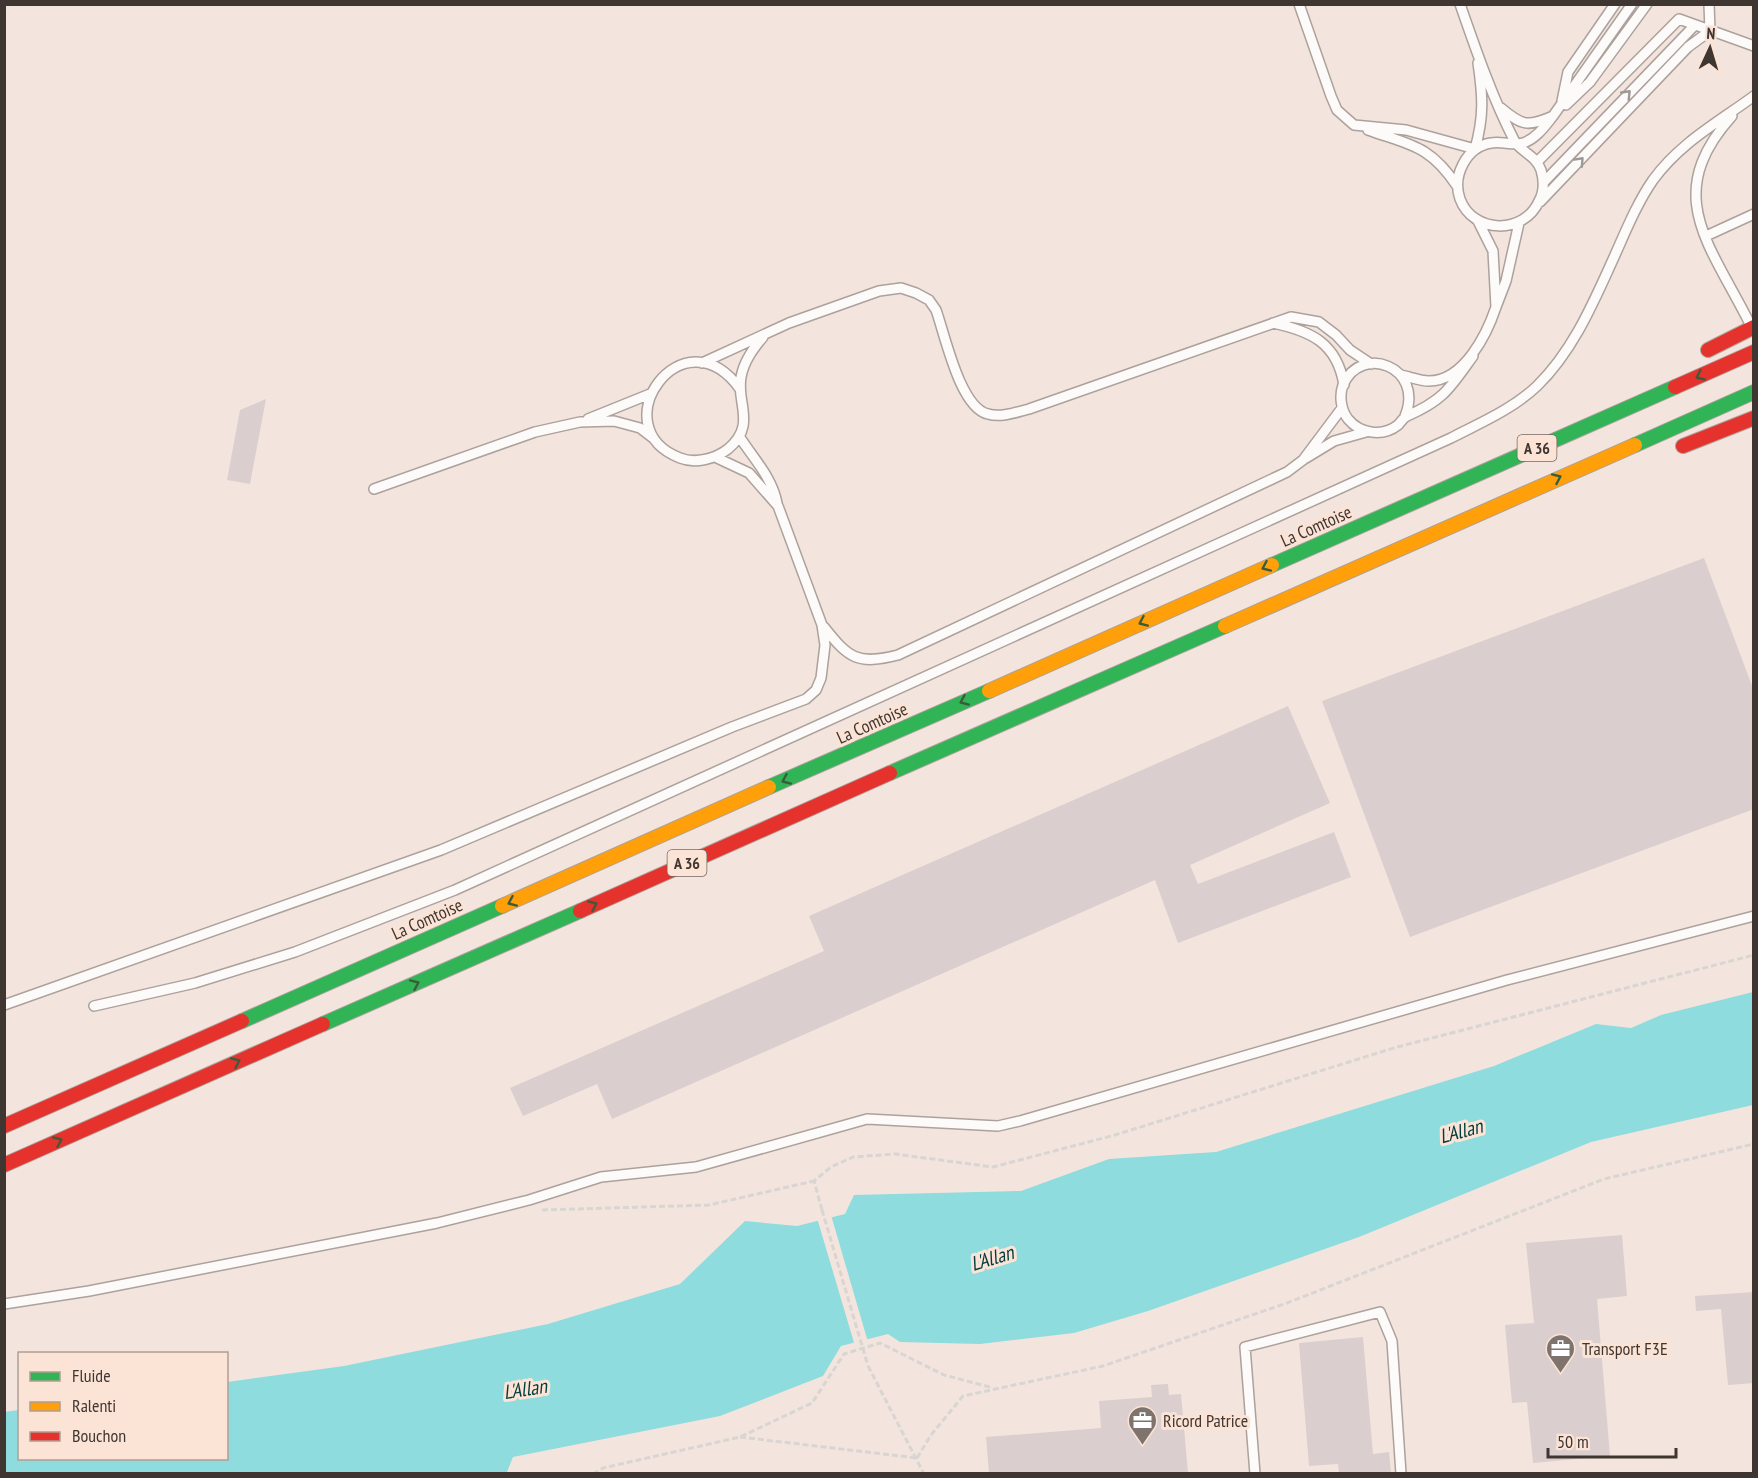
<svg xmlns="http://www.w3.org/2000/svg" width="1758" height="1478" font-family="'PT Sans Narrow',sans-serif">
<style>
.water{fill:#8edcde}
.pier{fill:#f3e5dd}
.building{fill:#dacfce}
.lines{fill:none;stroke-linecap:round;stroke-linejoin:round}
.lane-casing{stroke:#aca19c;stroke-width:12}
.fast-casing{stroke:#aca19c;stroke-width:16}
.slow-casing{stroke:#aca19c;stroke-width:16}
.jam-casing{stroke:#aca19c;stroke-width:16}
.path{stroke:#d9d5d2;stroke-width:3;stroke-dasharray:6 3;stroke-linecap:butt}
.lane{stroke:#fdfbfa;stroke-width:9}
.fast{stroke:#30b455;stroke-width:14}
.slow{stroke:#ff9f0a;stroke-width:14}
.jam{stroke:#e5322d;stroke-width:14}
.path-bridge{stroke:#d9d5d2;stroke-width:3;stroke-dasharray:6 3;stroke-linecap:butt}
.oneway{stroke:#9e9896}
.oneway2{stroke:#3b5c3c}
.labels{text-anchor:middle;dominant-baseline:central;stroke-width:6;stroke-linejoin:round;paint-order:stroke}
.shield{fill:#fbe3d5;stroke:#786a62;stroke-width:1.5}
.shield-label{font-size:16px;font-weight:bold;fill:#403631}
.street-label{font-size:18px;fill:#403631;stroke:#fbe3d5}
.poi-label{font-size:18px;fill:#403631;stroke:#fbe3d5;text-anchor:start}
.water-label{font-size:20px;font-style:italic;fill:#003b3d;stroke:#fbe3d5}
</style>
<rect width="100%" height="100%" fill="#f3e5dd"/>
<!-- water -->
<path class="water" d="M1753 992V1105L1591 1142 1359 1237 1148 1311 1074 1333 980 1344 900 1342 888 1334 841 1346 823 1376 720 1416 513 1457 507 1472 5 1473 4 1412 19 1410 20 1458H226L227 1382 344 1366 548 1324 680 1284 745 1221 797 1226 845 1214 854 1195 1021 1191 1109 1159 1216 1152 1494 1066 1596 1024 1631 1028 1661 1015Z"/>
<!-- pier -->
<path class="pier" d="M831 1215 868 1342 855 1346 817 1218Z"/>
<!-- building -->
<path class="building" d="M266 399 250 484 227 480 240 410Z
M1704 558 1754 691V809L1410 937 1322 701Z
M1288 706 1330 803 1190 865 1198 884 1334 832 1351 877 1178 943 1155 880 612 1119 597 1084 523 1116 510 1088 824 951 809 916Z
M1622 1235 1627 1296 1597 1299 1610 1456 1533 1463 1527 1402 1512 1403 1505 1325 1534 1323 1526 1243Z
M1754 1292V1383L1728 1385 1721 1309 1696 1311 1695 1296Z
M1363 1337 1373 1454 1389 1452 1391 1473H1339L1338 1464 1309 1466 1299 1343Z
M1168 1384 1169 1395 1181 1394 1188 1473H989L986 1437 1101 1428 1099 1401 1152 1397 1151 1385Z"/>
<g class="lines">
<defs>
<path id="lane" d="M1299 4 1331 96 1337 110 1354 125 1406 130 1475 149C1484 116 1483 97 1478 63
M1460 4C1476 50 1492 97 1514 140 1520 152 1535 154 1541 170 1544 180 1544 192 1539 201 1524 235 1473 234 1460 199 1452 176 1466 147 1491 143 1502 141 1513 146 1523 143 1536 139 1545 126 1553 116
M1709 4 1710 31
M1562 101 1568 72 1615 4
M1566 105 1590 82 1647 4
M1501 108C1522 126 1528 127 1553 116L1632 4
M1732 116C1661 195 1710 244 1750 324
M1368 130C1410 145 1430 145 1457 186
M1537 162 1679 19 1754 46
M1543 183 1695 25
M1540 202 1688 47 1710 31
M1478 221 1493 251 1496 307 1506 281 1519 223
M1706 236 1754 214
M1273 323C1311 331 1337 343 1344 385
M702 363 789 323 879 291 901 288 916 293 929 300 936 310C945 335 960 408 988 414 1001 418 1017 412 1029 409L1291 317 1319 322 1336 335 1350 350 1371 364
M1401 375C1410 377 1421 381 1429 381 1464 381 1487 334 1496 307
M740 389C683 310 600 427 680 458 695 464 715 459 728 449 757 425 736 403 741 377 744 361 753 349 763 337
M1405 416C1425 367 1361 343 1343 385 1339 396 1341 410 1348 419 1360 434 1383 437 1398 425 1401 422 1403 418 1407 416 1444 400 1450 388 1473 356
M588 419 650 394
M739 436C753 458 772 477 777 503
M1306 458 1334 441 1366 432
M374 489 535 432 580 422 614 421 640 428 653 438
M824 627C849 659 858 665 898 655L1287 472 1303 460 1342 408
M4 1005 441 850 732 727 806 699 816 690 821 678 825 645 822 625 778 506 749 473 715 457
M94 1006 195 983 295 952 455 890 1451 438C1480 423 1513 409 1537 386 1571 353 1591 308 1610 266 1623 238 1635 206 1653 180 1680 143 1717 123 1754 96
M4 1304 89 1291 437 1223 529 1200 601 1177 696 1167 867 1119 998 1126 1020 1121 1507 980 1754 916
M1255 1474 1245 1347 1380 1312 1392 1341 1401 1474"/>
<path id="fast" d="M1635 445 1754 392
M1272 565 1675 387
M890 773 1225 626
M769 787 989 691
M242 1021 502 906
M323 1024 580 911"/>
<path id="slow" d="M1225 626 1635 445
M989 691 1272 565
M502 906 769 787"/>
<path id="jam" d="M1708 350 1754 327
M1675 387 1754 352
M1683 446 1754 418
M580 911 890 773
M4 1126 242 1021
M4 1165 323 1024"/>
</defs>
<!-- lane casing -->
<use href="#lane" class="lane-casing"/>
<!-- fast casing -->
<use href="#fast" class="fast-casing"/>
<!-- slow casing -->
<use href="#slow" class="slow-casing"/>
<!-- jam casing -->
<use href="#jam" class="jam-casing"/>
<!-- path -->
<path class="path" d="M542 1210 709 1205 814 1181
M822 1210 814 1181 831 1167 853 1157 895 1154 993 1167 1115 1135 1397 1047 1754 955
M868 1366 924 1474
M740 1437 917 1458
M917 1458 931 1435 963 1396 1103 1366 1287 1303 1604 1179 1754 1144
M593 1474 603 1468 740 1437 812 1403 844 1354 880 1343 944 1375 990 1387"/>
<!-- lane -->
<use href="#lane" class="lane"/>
<!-- fast -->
<use href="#fast" class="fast"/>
<!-- slow -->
<use href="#slow" class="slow"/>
<!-- jam -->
<use href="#jam" class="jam"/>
<!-- path-bridge -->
<path class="path-bridge" d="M822 1210 868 1366"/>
</g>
<!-- one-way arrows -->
<defs><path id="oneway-chevron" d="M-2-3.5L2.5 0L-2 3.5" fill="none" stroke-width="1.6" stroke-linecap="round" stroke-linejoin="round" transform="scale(1.5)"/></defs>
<g class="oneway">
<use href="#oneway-chevron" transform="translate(1627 94) rotate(-46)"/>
<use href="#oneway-chevron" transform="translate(1580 161) rotate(-47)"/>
</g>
<g class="oneway2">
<use href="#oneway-chevron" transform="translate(1700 376) rotate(156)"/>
<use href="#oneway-chevron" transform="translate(1557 478) rotate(-24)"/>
<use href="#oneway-chevron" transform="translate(1266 567) rotate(156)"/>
<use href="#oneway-chevron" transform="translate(1143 622) rotate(156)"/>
<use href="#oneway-chevron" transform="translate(964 701) rotate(156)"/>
<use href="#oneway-chevron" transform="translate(786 780) rotate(156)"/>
<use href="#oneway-chevron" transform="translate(512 902) rotate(156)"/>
<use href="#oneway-chevron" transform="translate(593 905) rotate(-24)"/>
<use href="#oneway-chevron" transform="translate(415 984) rotate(-24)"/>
<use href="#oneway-chevron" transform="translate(236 1062) rotate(-24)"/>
<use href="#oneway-chevron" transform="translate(58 1141) rotate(-24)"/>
</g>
<!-- icons -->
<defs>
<symbol id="office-pin" viewBox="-11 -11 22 30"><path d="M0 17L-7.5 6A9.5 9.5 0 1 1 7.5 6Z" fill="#7f736d" stroke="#fbe3d5"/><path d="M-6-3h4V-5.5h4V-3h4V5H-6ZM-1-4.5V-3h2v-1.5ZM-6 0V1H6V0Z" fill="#fff"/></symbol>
</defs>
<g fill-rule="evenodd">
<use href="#office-pin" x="1544" y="1332" width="33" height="45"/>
<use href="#office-pin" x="1126" y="1404" width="33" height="45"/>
</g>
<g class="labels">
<!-- shield labels -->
<g class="shield">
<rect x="1517.5" y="435" width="39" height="26" rx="4.5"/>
<rect x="667.5" y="850" width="39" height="26" rx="4.5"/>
</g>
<g class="shield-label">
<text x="1537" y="448">A 36</text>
<text x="687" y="863">A 36</text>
</g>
<!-- street labels -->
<g class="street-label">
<text transform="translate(1316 526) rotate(-24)">La Comtoise</text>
<text transform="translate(872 723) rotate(-24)">La Comtoise</text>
<text transform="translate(427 919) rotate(-24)">La Comtoise</text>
</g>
<!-- poi labels -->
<g class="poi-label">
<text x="1582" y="1348">Transport F3E</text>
<text x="1163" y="1420">Ricord Patrice</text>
</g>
<!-- water labels -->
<g class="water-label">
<text transform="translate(1461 1131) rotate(-15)">L'Allan</text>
<text transform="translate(992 1258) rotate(-17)">L'Allan</text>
<text transform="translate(525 1389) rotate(-9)">L'Allan</text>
</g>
</g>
<!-- border -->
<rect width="1758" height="1478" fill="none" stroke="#403631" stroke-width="12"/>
<!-- legend -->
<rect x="18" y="1352" width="210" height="108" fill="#fbe3d5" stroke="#b09e93" stroke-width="1.5"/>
<rect x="30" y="1372" width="30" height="9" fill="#30b455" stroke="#b09e93" stroke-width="1.5"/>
<text x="72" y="1382" font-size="18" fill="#403631">Fluide</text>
<rect x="30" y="1402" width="30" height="9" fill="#ff9f0a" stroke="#b09e93" stroke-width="1.5"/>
<text x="72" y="1412" font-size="18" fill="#403631">Ralenti</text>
<rect x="30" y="1432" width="30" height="9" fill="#e5322d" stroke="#b09e93" stroke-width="1.5"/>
<text x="72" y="1442" font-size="18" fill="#403631">Bouchon</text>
<!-- north arrow -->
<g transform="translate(1710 48) rotate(4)" stroke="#fbe3d5" stroke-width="4.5" paint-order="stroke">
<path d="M0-4.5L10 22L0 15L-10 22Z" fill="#403631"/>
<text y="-9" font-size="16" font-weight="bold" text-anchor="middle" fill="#403631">N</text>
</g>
<!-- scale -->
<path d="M1548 1448v9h128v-9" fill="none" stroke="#403631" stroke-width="3"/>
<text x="1557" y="1448" font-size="18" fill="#403631" stroke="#fbe3d5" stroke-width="4.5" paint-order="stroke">50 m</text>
</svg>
